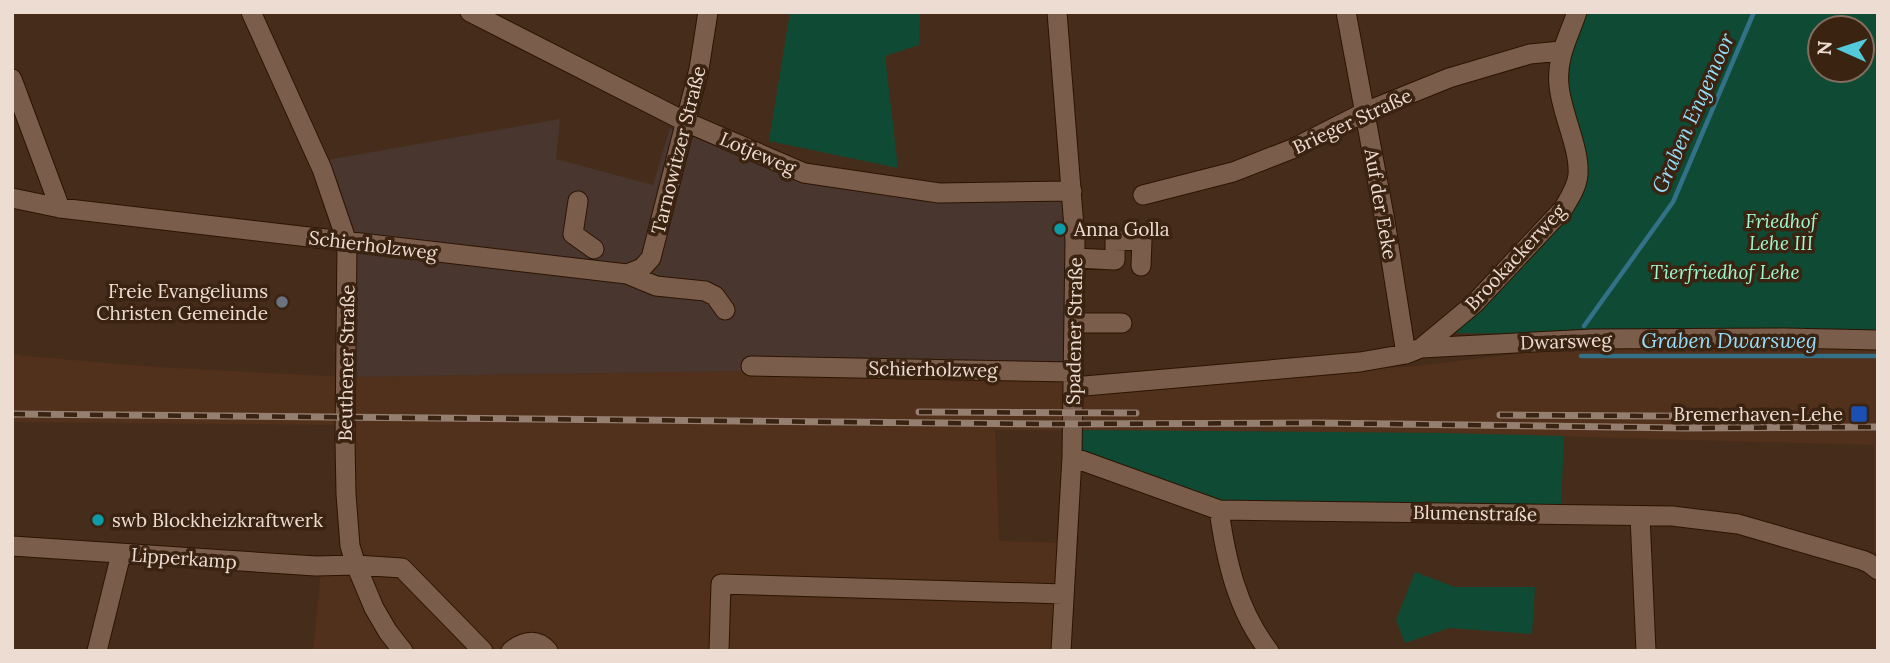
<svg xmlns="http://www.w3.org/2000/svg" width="1890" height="663" font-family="Lora,serif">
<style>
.built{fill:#51311b}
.industrial{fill:#49362f}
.green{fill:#0f4b34;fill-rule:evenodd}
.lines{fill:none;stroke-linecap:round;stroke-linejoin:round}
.stream{stroke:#337188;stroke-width:4.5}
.minor-casing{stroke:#2c1403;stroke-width:21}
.minor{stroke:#7a5d4a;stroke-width:19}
.rail-casing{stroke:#947f70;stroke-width:7}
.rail{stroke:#3b2311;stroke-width:4.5;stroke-dasharray:13;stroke-linecap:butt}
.culture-dot{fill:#0f9aa8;stroke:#3b2311;stroke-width:2.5}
.worship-dot{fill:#6b7280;stroke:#3b2311;stroke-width:2.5}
.transit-dot{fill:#1a4fb4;stroke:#3b2311;stroke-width:2.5}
.labels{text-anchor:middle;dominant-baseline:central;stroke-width:7;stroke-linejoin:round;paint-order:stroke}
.street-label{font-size:19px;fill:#eddcd1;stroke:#3b2311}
.park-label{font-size:19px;font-style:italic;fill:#9ff8cf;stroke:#3b2311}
.poi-label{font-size:19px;fill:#eddcd1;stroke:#3b2311;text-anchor:start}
.water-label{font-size:21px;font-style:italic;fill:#95ddfa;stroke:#3b2311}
</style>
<rect width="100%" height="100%" fill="#462d1b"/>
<!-- built -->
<path class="built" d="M1590 345 1878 346V552H1874V445L1442 433 995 430 999 541 1064 543 1057 651H313L321 570 356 568 346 425 12 422V353L25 356 155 367 346 377 741 371 1067 379V390L1416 366Z"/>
<!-- industrial -->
<path class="industrial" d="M560 119 556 159 653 185 670 128 803 180 1067 198V379L741 371 346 377 341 244 316 162Z"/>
<!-- green -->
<path class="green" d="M790 12H920L919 45 885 56 898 168 769 141Z
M1584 12H1878V335H1588L1456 333 1574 201 1565 64ZM1820 28H1862V70H1820Z
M1072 430 1442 433 1564 436 1561 506 1220 507 1072 455Z
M1415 572 1455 587H1535L1532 634 1449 628 1405 643 1396 620Z"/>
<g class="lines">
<!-- stream -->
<path class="stream" d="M1584 326 1673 202 1754 12
M1581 356H1878"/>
<defs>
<path id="minor" d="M251 12 322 169 347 242 345 440 346 494 350 546 356 565 374 608 388 632 403 651
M470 12 686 122 804 173 939 193 1072 191
M1057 12 1075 240 1072 457 1061 651
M1346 12 1385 221 1406 354
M12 79 60 208
M1143 195 1233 172 1292 149 1365 112 1449 78 1530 54 1561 51
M12 198 60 208 627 274 656 286 705 291 715 296 725 310
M578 201 573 234 594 249
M1075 258 1115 260V241L1142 240 1141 266
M627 274 642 268 651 258 699 69 708 12
M1074 323H1122
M1421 348 1592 339 1784 338 1878 340
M751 366 1073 372
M1073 387 1360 362 1406 354 1421 348 1474 304 1563 209C1569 199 1577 187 1578 175 1580 147 1561 113 1559 85 1556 58 1569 36 1577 12
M1072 457 1219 510 1672 516 1738 524 1862 560 1869 563 1878 570
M1219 510C1226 560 1237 610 1269 651
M1640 516 1646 651
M12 546 316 566 356 565 402 568 483 651
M97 651 121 554
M511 651C523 641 537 638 548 651
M719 651 721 584 1064 594"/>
</defs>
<!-- minor casing -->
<use href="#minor" class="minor-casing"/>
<!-- minor -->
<use href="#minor" class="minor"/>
<defs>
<path id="rail" d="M919 412 1136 413
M12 414 1050 424 1315 423 1685 428 1878 427
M1500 415 1818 417"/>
</defs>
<!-- rail casing -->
<use href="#rail" class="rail-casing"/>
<!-- rail -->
<use href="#rail" class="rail"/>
</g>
<!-- markers -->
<g class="culture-dot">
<circle cx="1060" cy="229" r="7"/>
<circle cx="98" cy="520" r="7"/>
</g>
<circle class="worship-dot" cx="282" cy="302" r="7"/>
<rect class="transit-dot" x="1850" y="405" width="18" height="18" rx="3.5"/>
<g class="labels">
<!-- street labels -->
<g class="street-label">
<text transform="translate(1352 121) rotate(-25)">Brieger Straße</text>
<text transform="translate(678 150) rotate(-76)">Tarnowitzer Straße</text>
<text transform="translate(758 153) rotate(23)">Lotjeweg</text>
<text transform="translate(1381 204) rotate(80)">Auf der Eeke</text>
<text transform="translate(373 245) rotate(7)">Schierholzweg</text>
<text transform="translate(1515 257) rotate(-47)">Brookackerweg</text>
<text transform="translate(1074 331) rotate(-89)">Spadener Straße</text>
<text transform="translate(1566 341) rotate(-2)">Dwarsweg</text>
<text transform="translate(346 363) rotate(-89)">Beuthener Straße</text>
<text transform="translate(933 369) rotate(1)">Schierholzweg</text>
<text transform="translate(1475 513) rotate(1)">Blumenstraße</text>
<text transform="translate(184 558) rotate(4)">Lipperkamp</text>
</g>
<!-- park labels -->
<g class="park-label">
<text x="1781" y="221">Friedhof<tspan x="1781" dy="22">Lehe III</tspan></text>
<text x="1725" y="272">Tierfriedhof Lehe</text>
</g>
<!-- poi labels -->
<g class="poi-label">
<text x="1074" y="229">Anna Golla</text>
<text x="268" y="291" text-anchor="end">Freie Evangeliums<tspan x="268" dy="22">Christen Gemeinde</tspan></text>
<text x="1843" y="414" text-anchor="end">Bremerhaven-Lehe</text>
<text x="112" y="520">swb Blockheizkraftwerk</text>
</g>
<!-- water labels -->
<g class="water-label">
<text transform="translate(1693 113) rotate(-66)">Graben Engemoor</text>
<text x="1729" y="340">Graben Dwarsweg</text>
</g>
</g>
<!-- border -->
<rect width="1890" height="663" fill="none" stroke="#eddcd1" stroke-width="28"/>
<!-- north arrow -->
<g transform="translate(1841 49) rotate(273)"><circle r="33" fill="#3b2311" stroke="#826d5e" stroke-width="2"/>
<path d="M0-5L12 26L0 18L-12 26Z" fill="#53cadc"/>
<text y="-10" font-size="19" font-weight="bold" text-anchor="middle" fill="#eddcd1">N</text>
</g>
</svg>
